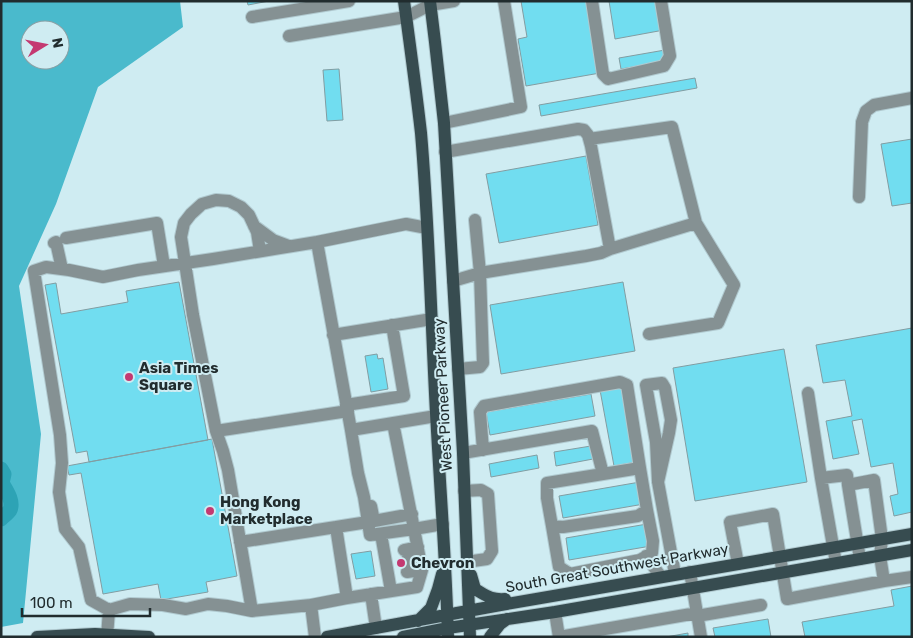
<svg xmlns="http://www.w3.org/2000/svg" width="913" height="638" font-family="Rubik,sans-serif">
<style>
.forest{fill:#4abacc;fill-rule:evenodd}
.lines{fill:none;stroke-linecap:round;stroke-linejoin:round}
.river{stroke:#2da3b5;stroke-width:15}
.building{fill:#71ddf0;stroke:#829da2}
.minor-casing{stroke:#b0c9cf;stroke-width:14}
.major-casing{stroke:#b0c9cf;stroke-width:14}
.minor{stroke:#859193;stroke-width:12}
.major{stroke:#374c50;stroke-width:12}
.poi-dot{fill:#c43971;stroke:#cfecf2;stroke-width:2}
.labels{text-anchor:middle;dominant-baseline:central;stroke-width:4;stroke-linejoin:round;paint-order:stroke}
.poi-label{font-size:15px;font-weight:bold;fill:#212c2e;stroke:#cfecf2;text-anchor:start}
.street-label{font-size:15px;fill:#212c2e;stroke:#cfecf2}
</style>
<rect width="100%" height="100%" fill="#cfecf2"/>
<!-- forest -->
<path class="forest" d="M1 1H180L183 27 98 87 56 204 19 286 41 434 23 623 1 627ZM30 30H60V60H30Z"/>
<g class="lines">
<!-- river -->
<path class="river" d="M1 469 4 474 2 483C6 490 14 501 10 510 8 513 4 516 1 519"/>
</g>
<!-- building -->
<path class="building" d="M247 1H269L248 5Z
M521 1H588L600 73 526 86 518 39 527 37Z
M609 1H659L664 30 615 39Z
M665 50 667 61 621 69 619 58Z
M339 69 343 120 327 121 323 70Z
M695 78 697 88 541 116 539 105Z
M912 139V203L892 206 881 144Z
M586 156 598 225 499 243 486 174Z
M179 282 208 440 89 462 87 451 76 453 45 285 56 283 61 314 128 302 126 291Z
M623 282 635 351 501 374 490 305Z
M912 328V512L894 516 890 496 898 494 893 463 871 467 862 419 852 421 859 454 833 459 826 421 852 416 845 380 823 383 816 345Z
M784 349 807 482 695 501 673 368Z
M377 354 378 359 383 358 388 389 371 392 365 356Z
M623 386 637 462 614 466 600 390Z
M591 394 595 416 490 435 486 412Z
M212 439 237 576 206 582 208 592 161 600 158 584 103 594 81 473 69 475 67 466Z
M591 446 593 459 556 466 554 452Z
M537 455 539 468 491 477 489 464Z
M640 482 644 504 563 518 559 496Z
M647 524 651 546 569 560 566 538Z
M371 551 375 576 356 579 351 554Z
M912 586V637H805L802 622 894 606 891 590Z
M768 619 771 637H715L713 628Z
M688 633V637H666Z"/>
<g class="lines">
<defs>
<path id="minor" d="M592 1 603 74 608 79 664 66 670 56 661 1
M252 17 349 1
M289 36 406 17 430 5 454 1
M444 123 521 107 504 1
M589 139 672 127 696 223 734 285 718 323 649 334
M445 152 578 129 584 130 588 135 591 146 610 249 601 253 586 256 480 273 453 281
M859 197 862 122 866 111 874 105 912 98
M254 226 273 240 289 246
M66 238 157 223 164 266
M54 243 56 242 62 269
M610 249 696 223
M260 251 257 232 249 215 241 207 229 201 216 200 202 204 191 214 184 223 181 237 193 315 216 431 223 451 228 470 252 611 311 605 315 637
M333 335 432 319
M458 369 480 367 483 363 480 273 475 220
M808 393 821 478
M346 405 404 396 392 325
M351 430 436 416
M216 431 348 411
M483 450 480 412 484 406 620 382 627 385 640 468
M463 453 592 431 603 474 640 468 647 510 638 516 563 527 552 526 547 498V483L603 474
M658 482 669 433 671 420 665 388 662 383 646 385 656 442 658 482 675 574
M464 491 481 490 488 494 492 551 487 559 466 562
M371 506 374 521 412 514
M368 522 370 535 414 529 393 423
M552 526 559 567 570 574 640 560 652 553 653 541 647 510
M381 534 391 591
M240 542 368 522 364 497 358 473 351 430 317 242
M404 550 418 547
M646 556 661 577
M406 561 420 559
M836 563 821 478 847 475 848 485
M738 564 730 522 773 514 787 599 884 581 880 556 882 539 874 480 848 485 860 559
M407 572 422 570
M690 572 701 637
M884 581 912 577
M371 594 376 628
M347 598 417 587 422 570 414 529 443 524
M311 605 347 598 336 527
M109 610 130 604 163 605 186 609 208 604 227 606 252 611
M555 612 559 637
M697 616 761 605
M107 637 109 610 91 600 79 547 65 529 59 492 62 463 60 435 34 271 46 267 69 270 103 277 138 270 213 259 317 242 406 224 427 228
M559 637 697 613"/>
<path id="major" d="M404 1C410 45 416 89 421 133 429 226 431 320 436 413 440 488 446 562 448 637
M430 1 435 42 444 123 463 453 470 637
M471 575 475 589C487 596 491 600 505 599
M418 621 431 608 438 589 442 574
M37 637 95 634 149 637
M327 637 495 606 912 534
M403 637 448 628 555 612 912 550
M490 637 500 624 507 619"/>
</defs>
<!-- minor casing -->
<use href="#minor" class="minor-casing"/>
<!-- major casing -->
<use href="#major" class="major-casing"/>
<!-- minor -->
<use href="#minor" class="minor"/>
<!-- major -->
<use href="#major" class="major"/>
</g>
<!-- markers -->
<g class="poi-dot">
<circle cx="129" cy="377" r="5"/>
<circle cx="210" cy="511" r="5"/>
<circle cx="401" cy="563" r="5"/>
</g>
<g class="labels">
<!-- poi labels -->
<g class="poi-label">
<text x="139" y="368">Asia Times<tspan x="139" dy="17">Square</tspan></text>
<text x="220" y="502">Hong Kong<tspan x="220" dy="17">Marketplace</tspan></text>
<text x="411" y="563">Chevron</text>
</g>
<!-- street labels -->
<g class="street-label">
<text transform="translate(443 395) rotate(-93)">West Pioneer Parkway</text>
<text transform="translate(617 568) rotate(-10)">South Great Southwest Parkway</text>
</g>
</g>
<!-- border -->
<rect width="913" height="638" fill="none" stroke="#212c2e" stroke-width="5"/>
<!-- north arrow -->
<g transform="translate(45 45) rotate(80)"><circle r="24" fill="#cfecf2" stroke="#899fa4"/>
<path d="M0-4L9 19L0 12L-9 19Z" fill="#c43971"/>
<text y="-8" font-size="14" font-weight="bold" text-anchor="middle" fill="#212c2e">N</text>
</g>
<!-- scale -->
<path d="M22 608v8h128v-8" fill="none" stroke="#212c2e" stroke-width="2.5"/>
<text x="30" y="608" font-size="15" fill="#212c2e" stroke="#cfecf2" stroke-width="4" paint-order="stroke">100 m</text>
</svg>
